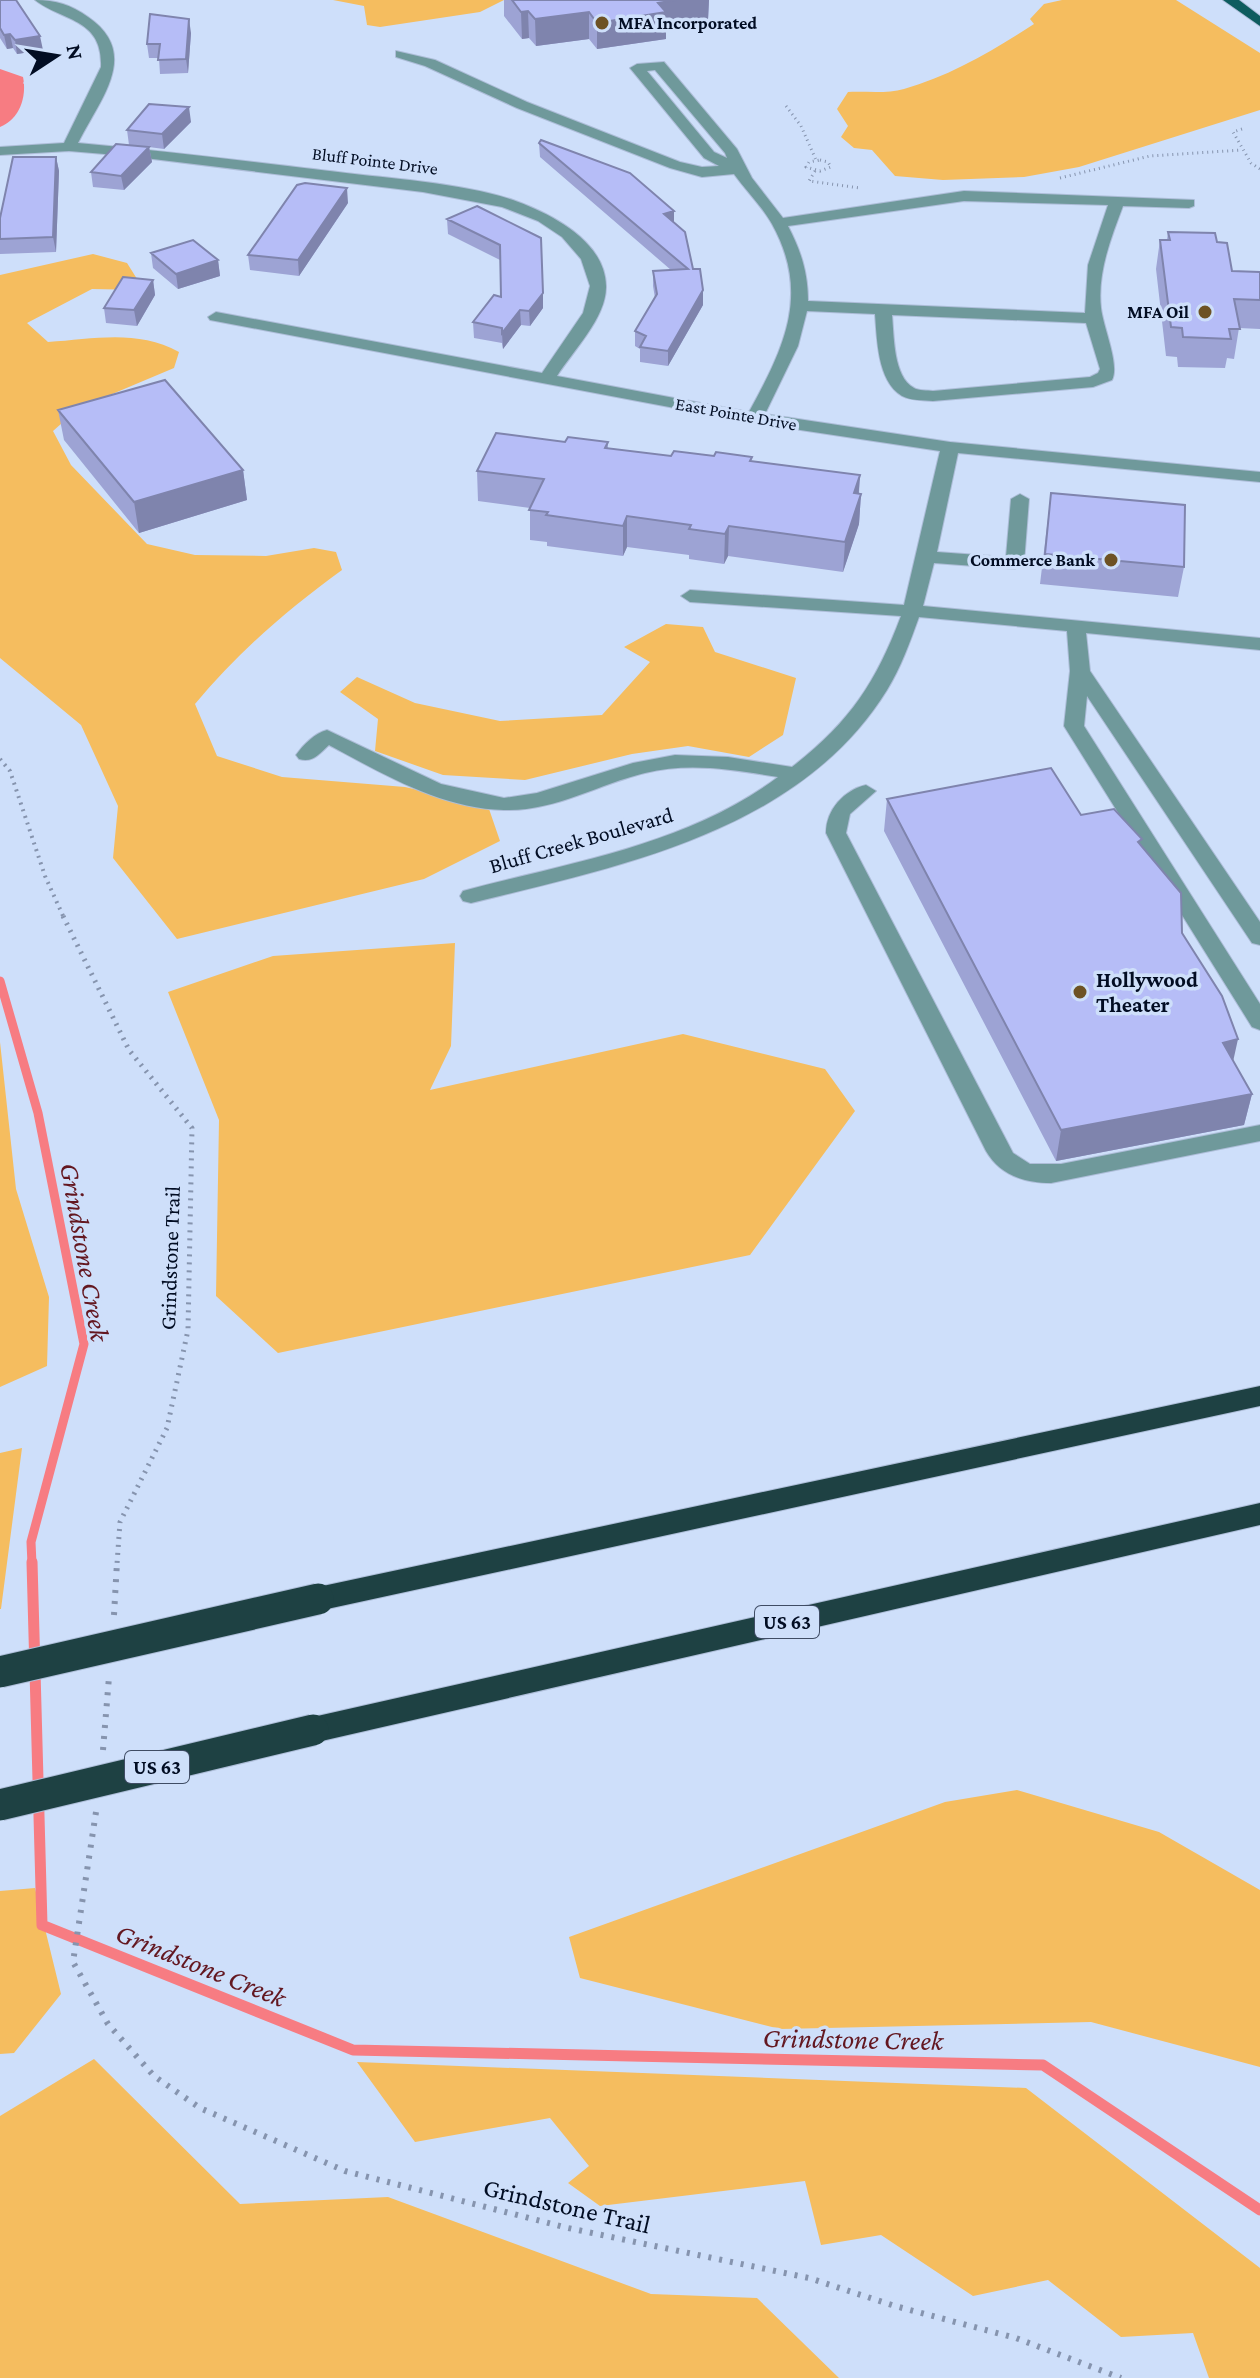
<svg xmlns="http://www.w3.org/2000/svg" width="1260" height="2378" font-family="'Crimson Pro',serif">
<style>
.green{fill:#f5bd5f}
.water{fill:#f77c82}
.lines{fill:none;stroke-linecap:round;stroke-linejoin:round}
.stream-far1{stroke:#f77c82;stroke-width:9}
.stream{stroke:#f77c82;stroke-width:11}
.minor-casing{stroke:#adbdd8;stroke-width:2}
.major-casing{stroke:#adbdd8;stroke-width:2}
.highway-casing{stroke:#adbdd8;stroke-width:2}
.path-far3{stroke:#8694ae;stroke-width:3;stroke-dasharray:1 4;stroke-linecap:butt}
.path-far2{stroke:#8694ae;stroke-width:4;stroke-dasharray:2 5;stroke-linecap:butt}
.path-far1{stroke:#8694ae;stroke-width:5;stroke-dasharray:2 6;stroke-linecap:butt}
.path{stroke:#8694ae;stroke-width:6;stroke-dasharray:3 8;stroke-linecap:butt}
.minor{fill:#6f999b;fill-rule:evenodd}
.major{fill:#0e5c5f;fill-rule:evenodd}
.highway{fill:#1e4143;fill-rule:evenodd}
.highway-bridge-casing{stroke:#adbdd8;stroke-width:33;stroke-linecap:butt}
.highway-bridge{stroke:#1e4143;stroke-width:31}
.wall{fill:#9da3d4}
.shaded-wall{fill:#7f84ad}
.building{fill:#b6bdf7;stroke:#7f84ad;stroke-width:2}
.poi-dot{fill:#6d5224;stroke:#cedffa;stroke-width:3}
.labels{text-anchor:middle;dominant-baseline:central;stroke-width:7;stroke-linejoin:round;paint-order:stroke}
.far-poi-label{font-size:18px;font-weight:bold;fill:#020d23;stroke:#cedffa;text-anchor:end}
.far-street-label{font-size:18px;fill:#020d23;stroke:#cedffa}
.shield{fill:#cedffa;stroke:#3f4c64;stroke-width:2}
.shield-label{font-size:20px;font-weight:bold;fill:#020d23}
.street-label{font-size:22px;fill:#020d23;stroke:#cedffa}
.poi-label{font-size:22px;font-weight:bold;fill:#020d23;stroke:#cedffa;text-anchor:start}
.near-street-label{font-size:26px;fill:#020d23;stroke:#cedffa}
.near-water-label{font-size:28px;font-style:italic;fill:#631720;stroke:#cedffa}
</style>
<rect width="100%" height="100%" fill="#cedffa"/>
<!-- green -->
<path class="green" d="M333 0H504L480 12 380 27 367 25 364 6Z
M1062 0H1176L1260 53V110L1079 167 1024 177 943 180 895 176 872 150 854 148 841 137 848 126 837 109 848 92C865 91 887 94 904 89 950 76 994 50 1034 24L1030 19 1044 4Z
M93 254 127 263 144 290 92 289 27 323 48 342C94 339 137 329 179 352L174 368 79 408 53 431 71 465 147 544 195 555 266 556 314 548 336 552 342 570C287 610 238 652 195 704L217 756 282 777 405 787 488 806 500 841 424 879 177 939 113 858 118 806 81 725 0 658V275Z
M666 624 703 627 715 652 796 678 783 735 749 757 688 746 632 754 525 780 443 775 375 751 378 719 340 692 357 677 415 703 500 721 602 715 650 662 624 647Z
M455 943 451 1046 430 1090 683 1034 825 1069 855 1111 750 1255 278 1353 216 1296 219 1120 168 992 273 956Z
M0 1042 16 1189 49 1297 47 1366 0 1387Z
M22 1448 1 1609H0V1453Z
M1017 1790 1159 1832 1260 1890V2067L1091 2022 780 2029 580 1978 569 1937 945 1802Z
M35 1888 61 1994 14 2053 0 2054V1891Z
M94 2059 240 2204 388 2197 651 2294 757 2298 839 2378H0V2116Z
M357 2062 1026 2088 1260 2268V2378H1209L1193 2333 1121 2337 1048 2280 973 2296 881 2235 821 2245 805 2181 600 2206 568 2183 589 2166 550 2118 415 2142Z"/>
<!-- water -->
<path class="water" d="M0 69 23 77C27 96 20 119 0 127Z"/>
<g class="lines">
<!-- stream-far1 -->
<path class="stream-far1" d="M0 981 38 1113 84 1344 31 1542 32 1564"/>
<!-- stream -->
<path class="stream" d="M32 1562 42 1925 353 2050 1043 2065 1260 2210"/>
<defs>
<path id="minor" d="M35 0C56 0 71 5 88 17 142 54 99 100 78 143 165 151 252 162 338 172 393 179 462 183 513 200 549 213 605 240 606 286 607 317 573 351 557 376L749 412C784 348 811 294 772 224 762 206 746 191 734 174L702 177 670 168 517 108 425 66 396 57V51L435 60 527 102 680 162 702 167 719 166 704 158 630 68 637 64 664 62 737 149 752 178 783 218 964 191 1194 200V206L1189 208 1123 206C1111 238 1097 273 1101 308 1103 327 1120 365 1112 380L1093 387 933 401C923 400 911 401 902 396 877 381 877 338 875 314L807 311 798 346 765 414 950 442 1260 472V482L958 453 937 552 1006 557 1011 499 1020 494 1029 499 1024 563 1015 569 934 563 923 606 1260 638V650L1086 633 1090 671 1260 922V945L1252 943 1087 696 1084 726 1260 1004V1030L1252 1027 1064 726 1070 671 1067 631 919 617C910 642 901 667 887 690 800 831 621 866 471 903L463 901 460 896 463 891C571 862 687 845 778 777 734 770 690 762 645 773 599 784 553 812 504 810 442 809 383 774 329 745 319 754 313 763 299 759L296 755C303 745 315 733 327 730L441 784 504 798 537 793 633 763 675 755 728 757 792 767C849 723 876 683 901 616L690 602 681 596 690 590 904 605 940 451 754 423 210 320 208 317 216 312 542 373 583 313 590 286 581 259 562 237 538 221 502 207 423 192 128 156 69 151 0 155V147L64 143 101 67C103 18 63 22 35 0ZM655 70 725 153 727 158 714 152 647 71ZM964 201 1108 205 1088 265 1085 313 808 301C808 273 801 251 788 226ZM892 315 1086 323 1100 369 1098 373 1090 377 933 391C927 390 919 391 914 388 893 377 894 335 892 315Z
M866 785 876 791 850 814 846 833 1013 1153 1030 1164H1061L1260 1125V1141L1051 1183C1024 1183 1000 1175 986 1151L826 833C826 810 844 790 866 785Z"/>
<path id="major" d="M1223 0H1239L1260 16V26Z"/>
<path id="highway" d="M1260 1386V1406L318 1611 308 1607 304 1599 308 1591 318 1587Z
M1260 1503V1525L313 1743 303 1739 299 1730 303 1721 313 1717Z"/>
</defs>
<!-- minor casing -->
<use href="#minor" class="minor-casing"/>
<!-- major casing -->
<use href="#major" class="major-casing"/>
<!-- highway casing -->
<use href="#highway" class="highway-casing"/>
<!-- path-far3 -->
<path class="path-far3" d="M786 106 801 126 816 160
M1242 129 1233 132 1251 163 1260 169
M820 160 828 162 831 167 820 171 806 167 809 162Z
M815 171 809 181 860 188
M1060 178 1150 156 1242 150"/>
<!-- path-far2 -->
<path class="path-far2" d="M0 759 10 771 45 876 64 918"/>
<!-- path-far1 -->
<path class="path-far1" d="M63 916 129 1050 192 1128 188 1330 167 1428 120 1522 117 1564"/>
<!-- path -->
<path class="path" d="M114 1615 117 1562
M103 1750 109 1677
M96 1812 73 1962 108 2024 154 2076 200 2108 345 2171 568 2228 809 2278 895 2306 1016 2338 1121 2378"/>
<!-- minor -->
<use href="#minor" class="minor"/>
<!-- major -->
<use href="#major" class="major"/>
<!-- highway -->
<use href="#highway" class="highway"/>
<defs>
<path id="highway-bridge" d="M0 1672 318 1599
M0 1805 313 1730"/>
</defs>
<!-- highway-bridge casing -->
<use href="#highway-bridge" class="highway-bridge-casing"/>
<!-- highway-bridge -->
<use href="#highway-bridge" class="highway-bridge"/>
</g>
<!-- wall -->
<path class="wall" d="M0 0 43 50 17 54 13 48 7 49 0 38Z
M504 0H709L708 20 666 29V39L597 49 589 39 536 46 529 38 522 39 504 16Z
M191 33 188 73 160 74 159 58H149L147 44Z
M191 122 164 149 141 146 149 147 152 162 124 190 93 187 91 172 129 145 127 130Z
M539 143 674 211V222L693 269 703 305 668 366 640 362V349L635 346V331L655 298 653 286V271L671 270 540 157Z
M56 157 59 171 56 252 0 254V218Z
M348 203 299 276 250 270 248 255Z
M477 206 543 308 530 326 521 325 503 349 502 343 474 338 473 322 501 297 500 260 448 234 447 219Z
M1168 232 1217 242 1232 271 1260 272V329L1239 328 1234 359 1227 358 1225 368 1178 367 1177 357 1166 356 1156 269 1160 240H1167Z
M151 253 218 260 220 276 178 289 153 268Z
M153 280 155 295 137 326 106 323 104 308Z
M58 410 243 470 247 500 139 533 64 440Z
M565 442H608V448L671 456 752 461 860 475 859 493 861 494 859 524 843 572 728 556 724 564 689 559V555L627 547 623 556 547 546V542L530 540V508L478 501 477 471Z
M1051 493 1184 567 1178 597 1040 584Z
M887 799 1081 815 1141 845 1182 933 1233 1060 1252 1094 1244 1125 1056 1161 884 831Z"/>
<!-- shaded-wall -->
<path class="shaded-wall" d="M676 0H709L708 20 666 29V39L597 49V23L658 3Z
M528 11 529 38 522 39 521 12Z
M589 12V39L536 46 535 19Z
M189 19 191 33 188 73 186 59Z
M10 34 13 48 7 49 4 35Z
M40 36 43 50 17 54 15 40Z
M189 107 191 122 164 149 162 134Z
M149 147 152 162 124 190 121 176Z
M56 157 59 171 56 252 53 237Z
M347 188 348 203 299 276 298 260Z
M674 211V226L664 214Z
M218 260 220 276 178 289 176 274Z
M153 280 155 295 137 326 134 310Z
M703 290V305L668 366V351Z
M543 293V308L530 326 529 311Z
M520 310 521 325 503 349 502 333Z
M243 470 247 500 139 533 134 502Z
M860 475 858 502 861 494 859 524 843 572 845 542 854 493Z
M627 516V547L623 556V526Z
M729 526 728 556 724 564 725 534Z
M1238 1039 1231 1071 1223 1043Z
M1252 1094 1244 1125 1056 1161 1061 1130Z"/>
<!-- building -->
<path class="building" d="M0 0H16L40 36 15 40 10 34 4 35 0 28Z
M512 0H676L658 3 666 12 597 23 589 12 535 19 528 11 521 12Z
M150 14 189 19 186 59 158 60 160 44H147Z
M149 104 189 107 162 134 127 130Z
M541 140 630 173 674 211 664 214 685 232 693 269H700L703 290 668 351 640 347 646 336 635 331 657 294 653 271 688 269 539 143Z
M116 144 149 147 121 176 91 172Z
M13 157H56L53 237 0 239V218Z
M305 183 347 188 298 260 248 255 297 185Z
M477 206 541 238 543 293 529 311 520 310 502 333V328L473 322 494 295 501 297 500 245 447 219Z
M1168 232 1215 233 1217 242 1227 243 1232 271 1260 272V300L1234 299 1240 329H1229L1231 339 1183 337 1182 328 1171 327 1160 240H1170Z
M193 240 218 260 176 274 151 253Z
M123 277 153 280 134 310 104 308Z
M165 380 243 470 134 502 58 410Z
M496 433 565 442 568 437 608 442 605 448 671 456 674 451 714 456 716 452 752 457 750 461 860 475 854 493 861 494 845 542 729 526 725 534 689 529 691 525 627 516 623 526 546 515 548 512 529 510 544 479 477 471Z
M1051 493 1185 505 1184 567 1045 554Z
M1051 768 1081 815 1114 809 1142 839 1138 842 1181 893 1182 933 1222 996 1238 1039 1223 1043 1252 1094 1061 1130 887 799Z"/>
<!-- markers -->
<g class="poi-dot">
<circle cx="602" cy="23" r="8"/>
<circle cx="1205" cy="312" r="8"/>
<circle cx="1111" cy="560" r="8"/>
<circle cx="1080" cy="992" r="8"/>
</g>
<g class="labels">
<!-- far-poi labels -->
<g class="far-poi-label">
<text x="618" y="23" text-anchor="start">MFA Incorporated</text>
<text x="1189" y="312">MFA Oil</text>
<text x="1095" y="560">Commerce Bank</text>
</g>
<!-- far-street labels -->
<g class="far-street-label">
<text transform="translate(375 161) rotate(7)">Bluff Pointe Drive</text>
<text transform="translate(736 414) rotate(10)">East Pointe Drive</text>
</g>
<!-- shield labels -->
<g class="shield">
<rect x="755" y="1606" width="64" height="32" rx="6"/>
<rect x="125" y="1751" width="64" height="32" rx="6"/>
</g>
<g class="shield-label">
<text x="787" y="1622">US 63</text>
<text x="157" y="1767">US 63</text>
</g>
<!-- street labels -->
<g class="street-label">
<text transform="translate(581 840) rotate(-16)">Bluff Creek Boulevard</text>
<text transform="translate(170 1258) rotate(-88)">Grindstone Trail</text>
</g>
<!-- poi labels -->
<g class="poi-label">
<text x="1096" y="979">Hollywood<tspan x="1096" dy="25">Theater</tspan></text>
</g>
<!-- near-street labels -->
<g class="near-street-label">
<text transform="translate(567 2206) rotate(13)">Grindstone Trail</text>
</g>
<!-- near-water labels -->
<g class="near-water-label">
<text transform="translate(85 1252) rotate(80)">Grindstone Creek</text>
<text transform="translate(201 1965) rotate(22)">Grindstone Creek</text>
<text transform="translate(853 2039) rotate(1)">Grindstone Creek</text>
</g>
</g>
<!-- north arrow -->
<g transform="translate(56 56) rotate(78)" stroke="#cedffa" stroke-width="6" paint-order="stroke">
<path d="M0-6L14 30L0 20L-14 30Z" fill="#020d23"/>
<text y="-12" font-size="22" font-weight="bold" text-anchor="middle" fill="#020d23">N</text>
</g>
</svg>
